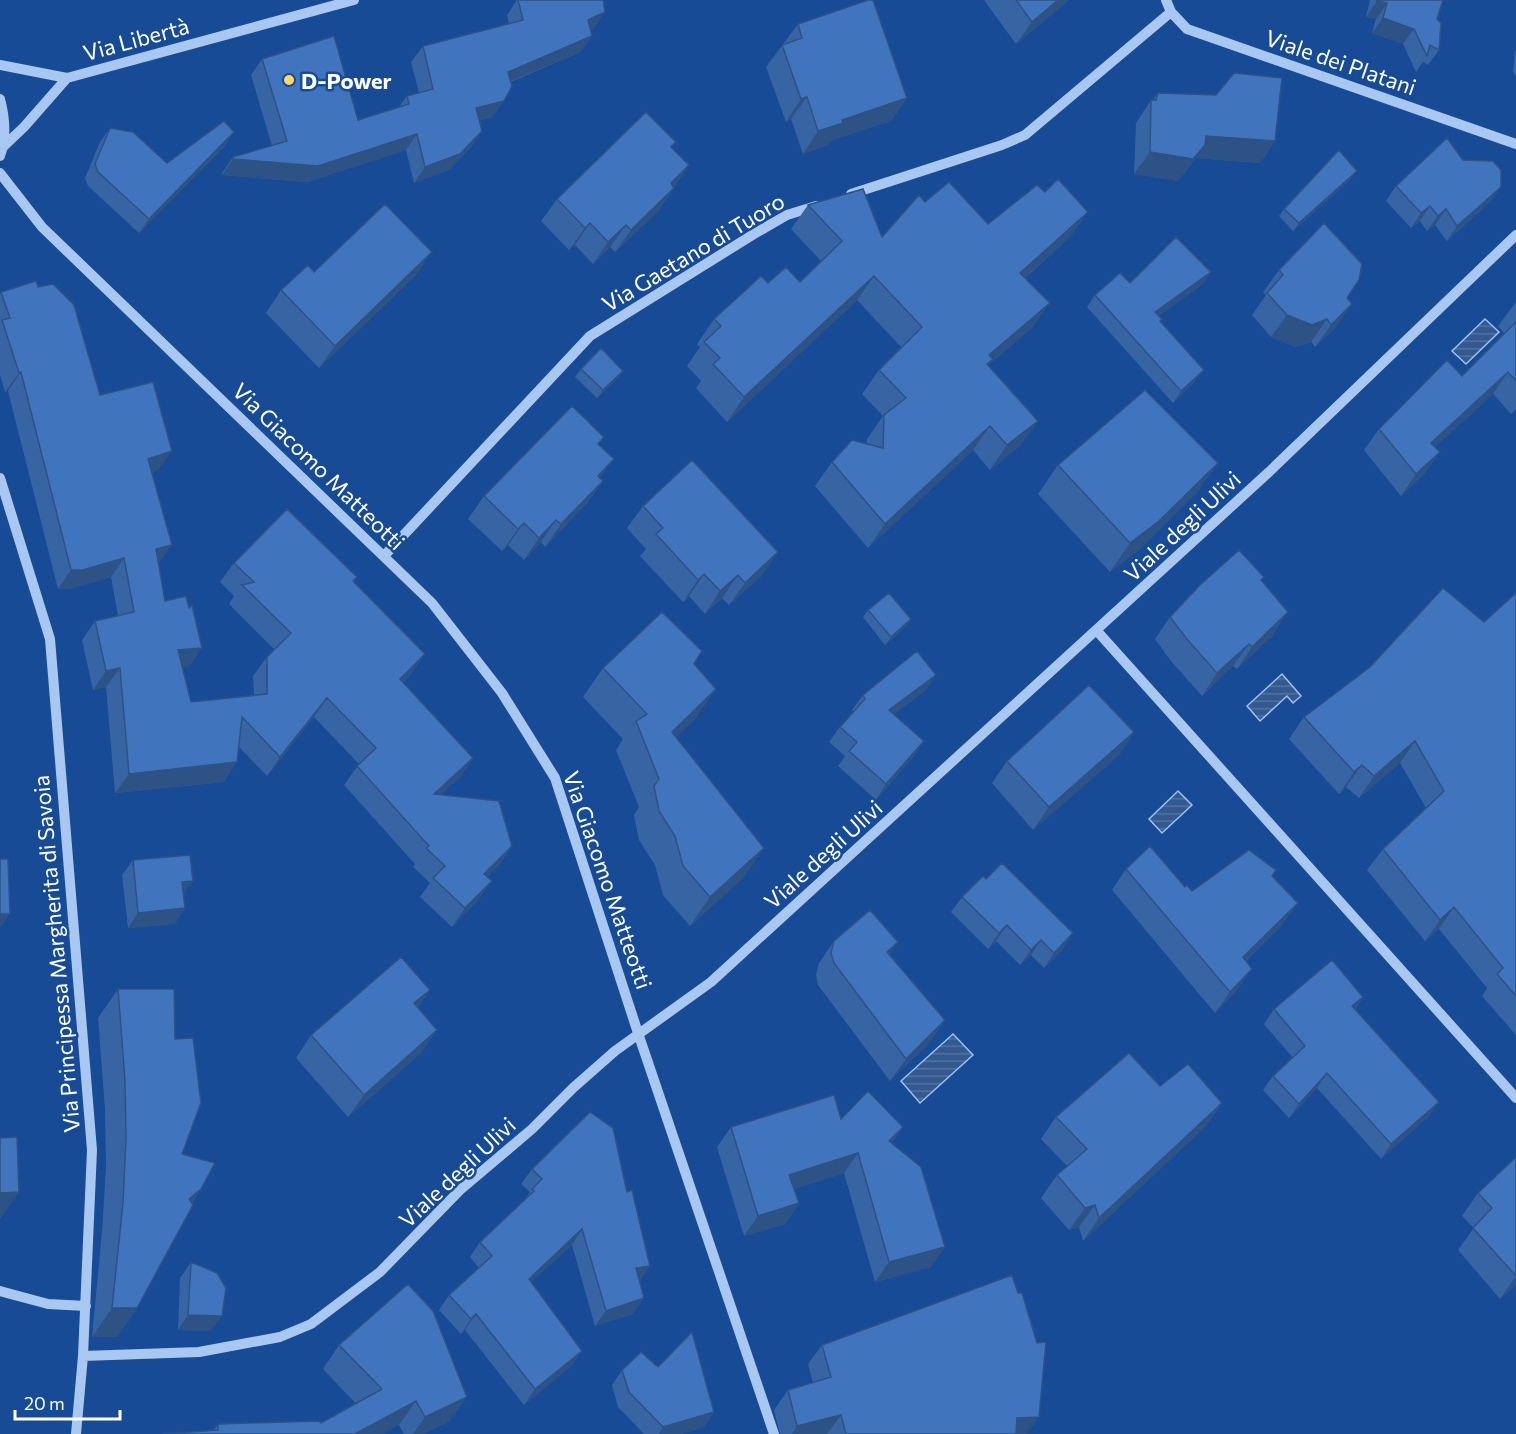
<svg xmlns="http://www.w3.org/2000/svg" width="1516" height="1434" font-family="Commissioner,sans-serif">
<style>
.water{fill:url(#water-rules);stroke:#9bc2f4;stroke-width:1.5}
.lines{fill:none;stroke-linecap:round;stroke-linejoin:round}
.minor{stroke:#a9c8f1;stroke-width:10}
.wall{fill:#3765a3}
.shaded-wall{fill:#2d5285}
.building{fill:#4075be;stroke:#2d5285;stroke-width:1.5}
.poi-dot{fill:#ffd769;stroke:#174b96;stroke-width:2}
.labels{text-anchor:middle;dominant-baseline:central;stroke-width:5;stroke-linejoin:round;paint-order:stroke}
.street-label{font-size:22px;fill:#fff;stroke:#174b96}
.poi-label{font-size:22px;font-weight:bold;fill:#fff;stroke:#174b96;text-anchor:start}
</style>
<defs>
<pattern id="water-rules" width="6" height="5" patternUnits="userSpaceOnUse" patternTransform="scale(1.5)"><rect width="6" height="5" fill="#345990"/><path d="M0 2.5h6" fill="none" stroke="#5272a1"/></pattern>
</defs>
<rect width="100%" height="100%" fill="#174b96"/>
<!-- water -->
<path class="water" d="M1485 319 1499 332 1466 364 1452 351Z
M1282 674 1301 696 1293 703 1287 696 1260 721 1247 706Z
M1178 791 1192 805 1162 833 1149 819Z
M953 1034 973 1055 920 1103 901 1081Z"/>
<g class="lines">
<!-- minor -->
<path class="minor" d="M1166 0 1171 12 1187 29 1516 144
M0 65 67 78 354 0
M0 99C5 118 7 137 0 156
M3 147 24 127 67 78
M0 173 42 227 432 603 502 693 555 778 638 1033 774 1434
M851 194 1002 145 1025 135 1171 12
M0 478 50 639 92 1150 83 1356 76 1434
M384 556 590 336 754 234 787 215 816 206
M1097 631 1516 1098
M0 1291 48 1304 86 1306
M83 1356 199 1352 280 1337 311 1324 380 1272 460 1190 532 1129 573 1088 615 1051 711 982 1269 472 1516 235"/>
</g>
<!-- wall -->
<path class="wall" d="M517 0H603L594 28 590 30 592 36 580 52 511 82 493 117 480 120 482 131 471 147 449 170 414 183 406 150 307 182 222 175V173L233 157 272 146 251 75 262 59 358 120 399 107 407 96 419 93 411 62 423 46 509 24 507 15Z
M984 0H1069L1016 44Z
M1370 0H1443L1437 19 1439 50 1428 65 1423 62 1416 72 1403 44 1372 33 1376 19 1366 17Z
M798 24 907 98 891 121 830 141 828 145 803 154 791 119 786 122 766 67Z
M1516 50V76L1513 72 1515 51Z
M1158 93 1275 141 1260 163 1196 158 1178 181 1134 174 1136 123 1151 100H1153Z
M110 128 167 163 234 132 224 147 139 233 88 186 85 178 100 142Z
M672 148 689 165 659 210 615 252 610 247 593 264 575 245 569 250 541 221 557 199Z
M1463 160 1501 187 1490 202 1447 241 1435 225 1427 231 1420 221 1411 228 1386 201 1396 186Z
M1351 179 1293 231 1279 216 1284 209Z
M925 202 988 224 1071 236 1025 278 1033 327 988 365 1021 445 990 470 973 450 868 548 815 486 832 462 867 444V439L883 416 862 394 879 370 902 348 857 300 727 422 696 388 701 381 687 366 700 347 697 344 714 319 768 283 800 282 821 261 791 229 808 205 882 237Z
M1279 270 1347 298 1336 327 1315 347 1311 342 1296 347 1271 337 1252 315 1266 295 1263 292Z
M314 272 416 275 319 368 266 313 281 290Z
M1211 272 1203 284 1158 316 1160 322 1195 381 1173 403 1087 307 1095 295 1130 283Z
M38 287 100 395 158 470 152 472 158 563 165 601 189 667H182L191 702 254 695 253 676 267 657 274 649 229 604 234 596 220 582 234 563 357 577 354 581 412 673 403 682 473 758 460 777 441 794 512 846 499 865 487 877 478 900 452 927 420 897 430 883 413 867 415 864 344 785 359 764 314 717 267 776 239 747 224 782 115 793 106 687 93 690 82 640 95 621 118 616 111 577 69 589H58L8 391 5 392 0 375V294L1 292Z
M1516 302V409L1511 414 1493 394 1435 447 1425 473 1401 496 1364 450 1379 429 1462 376 1504 333 1498 326Z
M581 369 623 371 618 378 597 398 575 377Z
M599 444 600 478 603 481 587 503 545 547 541 542 524 560 508 545 502 551 468 519 484 496Z
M1218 463 1197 492 1139 550 1110 572 1038 494 1058 465Z
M643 506 778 552 762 575 729 605 722 598 705 614 689 596 683 602 640 556 646 549 627 528Z
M1262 581 1273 635 1237 669 1233 666 1202 696 1171 661 1155 639 1170 617Z
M1516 593V1035L1482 996 1487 988 1439 929 1425 941 1367 870 1383 849 1426 808 1400 763 1359 798 1346 787 1339 794 1289 739 1304 717 1484 622Z
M868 610 911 619 905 627 885 645 863 617Z
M694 664 696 718 676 737 744 877 690 926 663 895 655 865 639 840 634 815 639 807 616 750 623 739 583 697 603 668Z
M926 690 894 714 924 741 914 756 876 800 838 766 845 756 829 742 840 727 853 712 852 710 863 695Z
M1134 732 1119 755 1033 830 992 783 1007 761Z
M133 860 193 881 183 894 185 908 174 924 128 928 122 875Z
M1126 869 1185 887 1192 891 1272 876 1283 924 1246 961 1237 990 1215 1013 1112 890Z
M962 897 1063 949 1044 968 1031 955 1020 965 996 941 988 949 951 912Z
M834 941 945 1020 929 1043 890 1081 818 985 816 975 819 963Z
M118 989 175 1039 182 1154 201 1189 192 1203 137 1308 117 1337H92L102 1232 106 1167 105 1109 98 1018Z
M430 990 418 1007 422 1052 348 1117 296 1058 311 1035Z
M1363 997 1355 1009 1429 1116 1381 1159 1317 1088 1289 1118 1263 1090 1273 1076 1293 1058 1264 1024 1274 1009Z
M1160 1086 1222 1103 1206 1126 1083 1241 1079 1227 1069 1230 1041 1198 1057 1175 1067 1166 1041 1139 1056 1117Z
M841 1119 892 1143 931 1267 875 1282 844 1173 794 1189 799 1203 785 1224 744 1236 717 1147 731 1127Z
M1516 1157V1285L1500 1299 1458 1250 1474 1228 1462 1216 1478 1193Z
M532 1169 639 1281 633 1314 595 1326 572 1245 531 1282 582 1351 571 1366 524 1405 465 1330 461 1334 439 1310 449 1295 479 1268 470 1257 480 1242 524 1200 530 1192 521 1184Z
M191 1262 211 1331 178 1330 180 1278Z
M339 1345 450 1421 423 1434H404L399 1425 214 1430 218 1424 321 1423 356 1404 323 1369Z
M822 1345 1027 1434H780L774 1410 788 1390 813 1383 808 1364Z
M658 1367 714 1412 704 1427 681 1434H644L618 1407 612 1385 622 1370Z"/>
<!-- shaded-wall -->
<path class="shaded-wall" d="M1058 0H1069L1016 44 1032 22Z
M1377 1 1387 3 1376 19 1366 17Z
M605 12 594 28 577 36 588 20Z
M1383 18 1414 29 1403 44 1372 33Z
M592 36 580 52 497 87 508 72Z
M807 97 791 119 786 122 801 99Z
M907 98 891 121 830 141 828 145 803 154 818 131 842 120Z
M504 101 493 117 465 124 476 108Z
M482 131 471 147 449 170 414 183 425 167Z
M234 132 224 147 139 233 149 219Z
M417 134 406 150 307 182 222 175 233 159Z
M1206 136 1275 141 1260 163 1196 158 1178 181 1134 174 1150 152Z
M689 165 674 188 671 183Z
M1357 171 1351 179 1293 231 1299 223Z
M1501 187 1490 202 1447 241 1457 226Z
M674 188 659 210 615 252 631 230Z
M1430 206 1420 221 1411 228 1421 213Z
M1446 209 1435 225 1427 231 1438 216Z
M1088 212 1071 236 1003 297 1020 273Z
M590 223 575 245 569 250 585 228Z
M626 225 610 247 593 264 608 242Z
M432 252 416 275 319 368 335 346Z
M1211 272 1203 284 1147 324 1155 312Z
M874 276 857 300 727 422 744 397Z
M1050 303 1033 327 988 366 976 383 989 355Z
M1352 304 1336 327 1315 347 1331 325Z
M1287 315 1327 319 1311 342 1296 347 1271 337Z
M1204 370 1195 381 1173 403 1181 391Z
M623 371 618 378 597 398 603 390Z
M21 372 8 391 5 392 19 373Z
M1508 372 1493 394 1416 465 1431 443Z
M1038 421 1021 445 990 470 1007 445Z
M990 426 973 450 868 548 885 524Z
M172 451 158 470 134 478 148 459Z
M1440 452 1425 473 1401 496 1416 474Z
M614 459 598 481V476Z
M1218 463 1197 492 1139 550 1110 572 1130 543Z
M603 481 587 503 545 547 561 524Z
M556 520 541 542 524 560 539 538Z
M524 523 508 545 502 551 518 529Z
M172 545 158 564 156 549Z
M778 552 762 575 729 605 745 583Z
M124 558 111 577 69 589H58L71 570Z
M704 574 689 596 683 602 698 580Z
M738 575 722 598 705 614 720 591Z
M1288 612 1273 635 1237 669 1252 647Z
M911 619 905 627 885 645 891 637Z
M1249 644 1233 666 1202 696 1217 673Z
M202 648 189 667 165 669 178 650Z
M425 654 412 673 387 698 400 679Z
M120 668 106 687 93 690 106 671Z
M936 675 926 690 879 725 889 710Z
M716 689 696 718 652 761 672 732Z
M327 698 314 717 267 776 280 757Z
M1134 732 1119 755 1033 830 1049 807Z
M924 741 914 756 876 800 886 784Z
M1415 741 1400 763 1359 798 1374 776Z
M473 758 460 777 420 813 434 794Z
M237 762 224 782 115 793 129 774Z
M1362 765 1346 787 1339 794 1354 772Z
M512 846 499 865 471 893 484 874Z
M764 848 744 877 690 926 710 897Z
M193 881 182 896V882Z
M492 881 478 900 452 927 465 908Z
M1298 903 1283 924 1228 978 1243 957Z
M1454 907 1439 929 1425 941 1440 920Z
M185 908 174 924 128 928 138 913Z
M0 914H10L0 928Z
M1007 925 996 941 988 949 999 933Z
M1073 933 1063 949 1044 968 1054 953Z
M1041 940 1031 955 1020 965 1031 950Z
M898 942 883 965 887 952Z
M1252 969 1237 990 1215 1013 1230 992Z
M430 990 414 1012V1003Z
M1363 997 1353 1011 1352 1006Z
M945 1020 929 1043 890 1081 906 1059Z
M437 1030 422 1052 348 1117 364 1095Z
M1327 1073 1317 1088 1289 1118 1299 1104Z
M1439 1102 1429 1116 1381 1159 1391 1144Z
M1222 1103 1206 1126 1083 1241 1099 1218Z
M903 1127 889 1147V1141Z
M858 1153 844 1173 775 1195 789 1175Z
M201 1189 181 1218 189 1199Z
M19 1192 0 1219V1193Z
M799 1203 785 1224 744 1236 758 1216Z
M1095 1205 1079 1227 1069 1230 1085 1208Z
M582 1229 572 1245 518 1294 529 1279Z
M945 1247 931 1267 875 1282 889 1262Z
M650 1266 640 1281 636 1268Z
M1516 1276V1285L1500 1299Z
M644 1298 633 1314 595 1326 606 1311Z
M112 1308H137L117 1337H92Z
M476 1314 465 1330 461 1334 471 1319Z
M188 1315 222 1316 211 1331 178 1330Z
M582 1351 571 1366 524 1405 535 1389Z
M467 1397 450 1421 423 1434H413L425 1417Z
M416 1401 399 1425 383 1434H355Z
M714 1412 704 1427 681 1434H659L663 1427Z
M841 1415 827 1434H792L797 1426Z
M1039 1417 1027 1434H1006L1017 1418Z"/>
<!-- building -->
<path class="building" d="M518 0H603L605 12 588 20 592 36 508 72 512 86 504 101 476 108 482 131 460 154 425 167 417 134 318 166 233 159V157L287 141 262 59 334 36 358 120 409 104 407 96 433 89 423 46 523 20Z
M868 0H873L907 98 842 120 843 123 818 131 807 97 801 99 782 45 802 38 798 24Z
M1016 0H1058L1032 22Z
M1377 0H1443L1437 19 1441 23 1439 50 1430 45 1427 56 1414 29 1383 18 1387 3 1377 1Z
M1234 73 1282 78 1275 141 1206 136 1205 145 1193 159 1150 152 1151 100H1156L1158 93 1216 95Z
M646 112 676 142 671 147 689 165 671 183 674 188 631 230 626 225 608 242 590 223 585 228 557 199Z
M224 121 234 132 149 219 98 172 95 164 110 128 133 132 167 163Z
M1447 138 1463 160 1493 161 1501 170V187L1457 226 1446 209 1438 216 1430 206 1421 213 1396 186Z
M1339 150 1357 171 1299 223 1284 209Z
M1058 179 1088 212 1020 273 1050 303 989 355 993 359 987 364 1038 421 1007 445 990 426 885 524 832 462 852 440 883 448 884 415 906 398 879 370 922 327 874 276 744 397 713 364 720 358 704 342 721 326 714 319 761 276 768 283 786 267 800 282 842 241 808 205 863 189 882 237 919 195 925 202 949 182 988 224 1037 185 1045 192Z
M385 204 432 252 335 346 281 290 308 265 314 272Z
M1324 223 1362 264 1359 280 1347 298 1352 304 1331 325 1327 319 1312 325 1287 315 1267 293 1283 275 1279 270Z
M1176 237 1211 272 1155 312 1162 319 1160 321 1204 370 1181 391 1095 295 1120 273 1130 283Z
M36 281 38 287 53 284 74 305 100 395 153 382 172 451 148 459 172 545 156 549 165 601 186 596 189 608 192 605 202 648 178 650 191 702 267 694V657L291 633 242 585 254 582 234 563 287 509 357 577 353 581 425 654 400 679 473 758 434 794 499 801 512 846 484 874 492 881 465 908 433 878 445 866 426 848 429 846 357 766 376 748 327 698 280 757 242 717 237 762 129 774 120 668 106 671 95 621 134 612 124 558 83 570H71L21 372 19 373 2 320 10 318 1 292Z
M1516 322V381L1508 372 1431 443 1440 452 1416 474 1379 429 1447 360 1462 376Z
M601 348 623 371 603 390 581 369Z
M1145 390 1218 463 1159 521 1130 543 1058 465Z
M572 406 604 437 598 444 614 459 598 476 603 481 561 524 556 520 539 538 524 523 518 529 484 496Z
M692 460 778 552 745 583 738 575 720 591 704 574 698 580 656 534 663 528 643 506Z
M1239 550 1264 577 1261 580 1288 612 1252 647 1249 644 1217 673 1186 638 1170 617 1200 585Z
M1443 588 1484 622 1516 593V996L1497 974 1503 968 1454 907 1440 920 1383 849 1444 791 1415 741 1374 776 1362 765 1354 772 1304 717 1370 667Z
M889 593 911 619 891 637 868 610Z
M662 612 702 651 694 664 716 689 672 732 764 848 710 897 683 866 675 836 659 811 654 786 659 779 636 721 647 714 603 668Z
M917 651 936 675 889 710 924 741 886 784 849 751 857 742 840 727 865 699 863 695Z
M1089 685 1134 732 1049 807 1007 761Z
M1150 846 1185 887 1187 885 1192 891 1249 850 1276 870 1272 876 1298 903 1243 957 1252 969 1230 992 1126 869Z
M190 855 193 881 182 882 185 908 138 913 133 860Z
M0 859H8L10 914H0Z
M1002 863 1073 933 1054 953 1041 940 1031 950 1007 925 999 933 962 897 983 876 986 879Z
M870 910 898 942 887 952 945 1020 906 1059 834 963 831 953 834 941Z
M401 957 430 990 414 1003 437 1030 364 1095 311 1035Z
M1332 960 1363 997 1352 1006 1439 1102 1391 1144 1327 1073 1299 1104 1273 1076 1305 1046 1274 1009Z
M118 989H174L175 1039 193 1038 201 1103 182 1154 215 1163 201 1189 189 1199 193 1205 137 1308H112L123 1203 126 1138 125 1080Z
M1129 1053 1160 1086 1188 1064 1222 1103 1099 1218 1095 1205 1085 1208 1057 1175 1087 1149 1056 1117Z
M868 1091 903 1127 889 1141 921 1167 945 1247 889 1262 858 1153 789 1175 799 1203 758 1216 731 1127 834 1095 841 1119Z
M590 1112 613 1128 627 1192 632 1190 650 1266 636 1268 644 1298 606 1311 582 1229 529 1279 582 1351 535 1389 476 1314 471 1319 449 1295 492 1256 480 1242 534 1191 532 1189 542 1179 532 1169Z
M17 1137 19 1192 0 1193V1138Z
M1516 1157V1276L1473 1228 1492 1208 1478 1193Z
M191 1262 217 1273 226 1288 222 1316 188 1315Z
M1012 1275 1018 1293H1022L1037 1343 1046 1342 1039 1417 1017 1418 1016 1434H846L841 1415 797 1426 788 1390 831 1377 822 1345Z
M408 1284 433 1311 467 1397 425 1417 416 1401 355 1434H162L218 1430V1424L319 1421 321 1423 382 1389 339 1345Z
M692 1332 714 1412 663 1427 629 1392 622 1370 641 1352 658 1367Z"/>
<!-- markers -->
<circle class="poi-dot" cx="289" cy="80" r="6"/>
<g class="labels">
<!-- street labels -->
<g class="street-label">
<text transform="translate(136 39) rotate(-15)">Via Libertà</text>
<text transform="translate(1341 62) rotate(19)">Viale dei Platani</text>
<text transform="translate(693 252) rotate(-31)">Via Gaetano di Tuoro</text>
<text transform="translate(319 466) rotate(44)">Via Giacomo Matteotti</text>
<text transform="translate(1182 526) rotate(-43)">Viale degli Ulivi</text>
<text transform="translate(823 854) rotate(-42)">Viale degli Ulivi</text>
<text transform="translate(608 880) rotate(71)">Via Giacomo Matteotti</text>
<text transform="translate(56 954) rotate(-95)">Via Principessa Margherita di Savoia</text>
<text transform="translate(457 1172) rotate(-43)">Viale degli Ulivi</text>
</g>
<!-- poi labels -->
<g class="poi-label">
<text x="301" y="80">D-Power</text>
</g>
</g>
<!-- scale -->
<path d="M15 1410v9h105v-9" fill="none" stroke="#ffffff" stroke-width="3"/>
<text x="24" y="1410" font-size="18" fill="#ffffff" stroke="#174b96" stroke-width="4.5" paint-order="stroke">20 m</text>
</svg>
